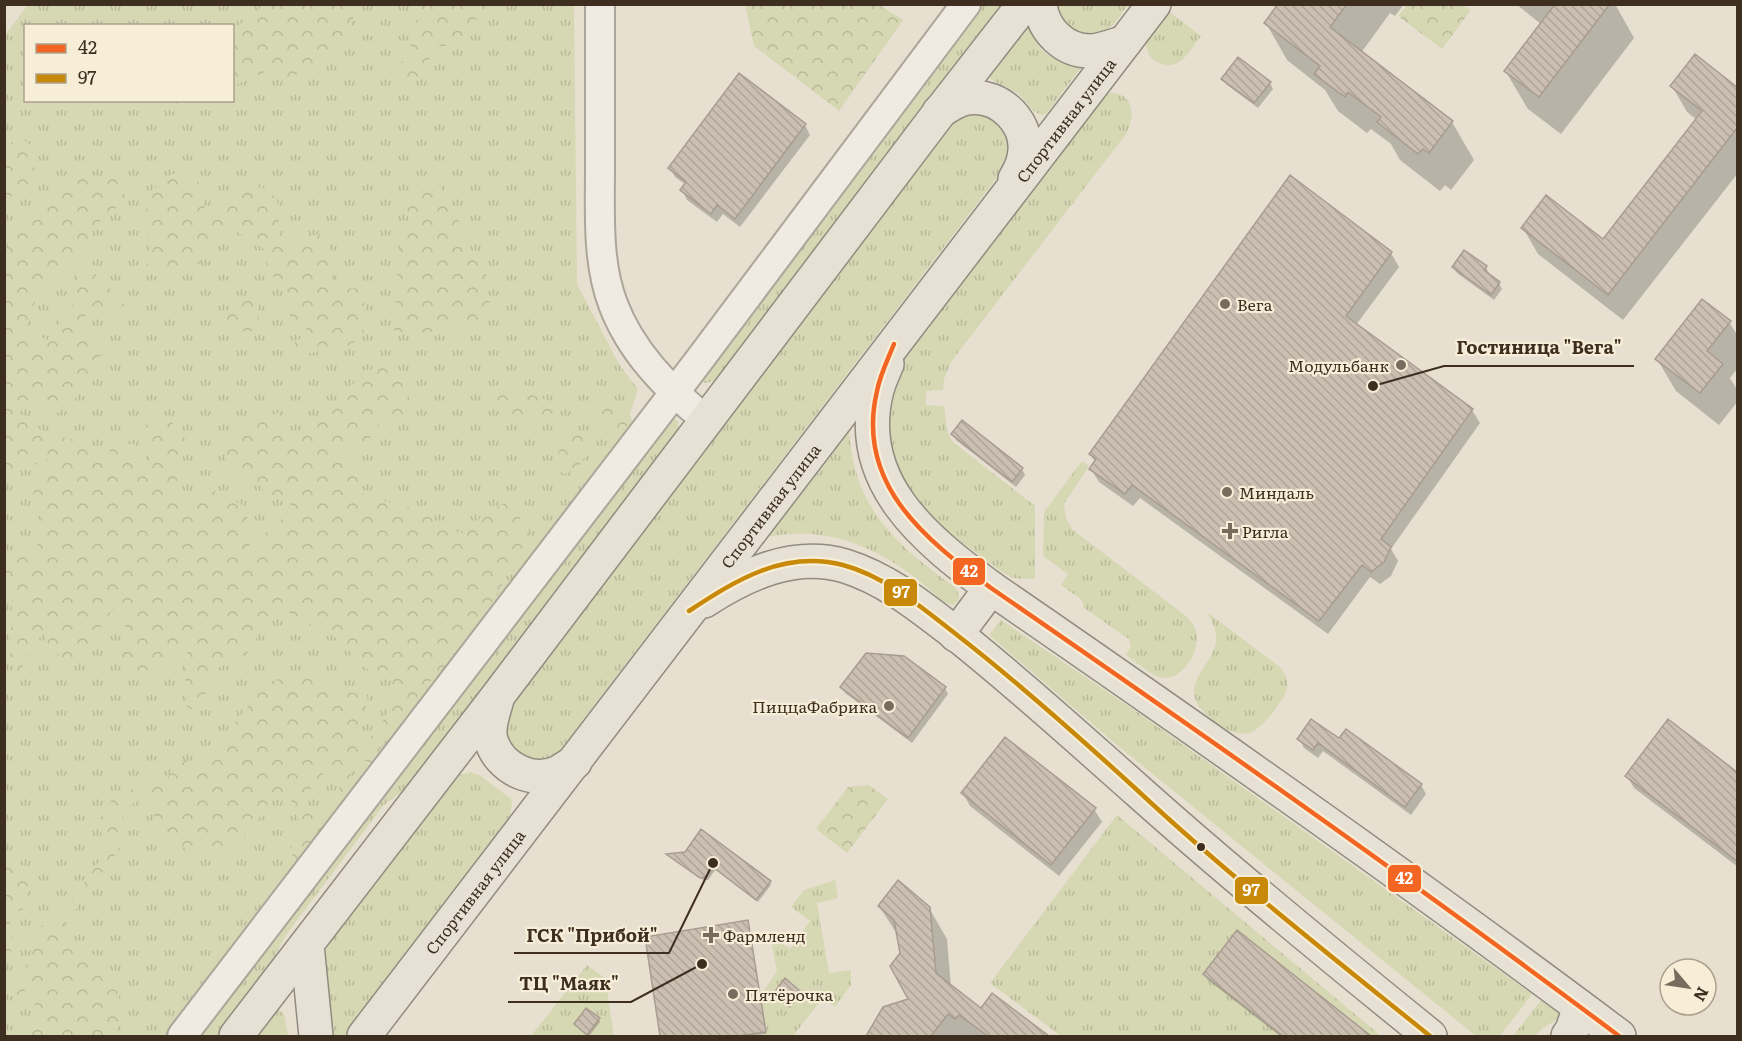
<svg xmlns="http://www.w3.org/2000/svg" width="1742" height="1041" font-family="Literata,serif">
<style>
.grass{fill:url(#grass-tufts);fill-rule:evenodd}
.forest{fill:url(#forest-crowns)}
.shadow{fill:#0003}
.building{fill:url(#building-back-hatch);stroke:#a89c90;stroke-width:1.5}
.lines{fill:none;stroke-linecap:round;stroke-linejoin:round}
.minor-casing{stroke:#ada599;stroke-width:32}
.major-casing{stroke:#928b80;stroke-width:36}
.minor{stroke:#efebe3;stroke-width:28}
.major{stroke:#e6e1d4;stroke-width:33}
.bus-1-casing{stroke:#f7eed8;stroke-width:9}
.bus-2-casing{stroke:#f7eed8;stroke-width:9}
.bus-1{stroke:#f26522;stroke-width:4.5}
.bus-2{stroke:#c88808;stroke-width:4.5}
.poi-dot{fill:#786c5e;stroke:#f7eed8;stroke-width:2}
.bus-dot{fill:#3d2e20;stroke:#f7eed8;stroke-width:2}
.labels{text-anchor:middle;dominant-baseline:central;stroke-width:4.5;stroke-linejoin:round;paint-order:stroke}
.street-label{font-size:16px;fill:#3d2e20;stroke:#f7eed8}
.poi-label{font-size:16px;fill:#3d2e20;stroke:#f7eed8;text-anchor:start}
.leader{fill:none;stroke:#3d2e20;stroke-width:2}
.callout-dot{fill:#3d2e20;stroke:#f7eed8;stroke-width:2}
.callout-label{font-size:18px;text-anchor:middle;font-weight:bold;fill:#3d2e20;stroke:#f7eed8;stroke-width:4.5;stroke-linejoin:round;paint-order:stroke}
.line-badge{stroke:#f7eed8;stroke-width:2}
.badge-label{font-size:16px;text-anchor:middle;font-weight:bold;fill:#fff}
</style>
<defs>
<pattern id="grass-tufts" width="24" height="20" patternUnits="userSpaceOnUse" patternTransform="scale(1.5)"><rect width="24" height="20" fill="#d6d7b3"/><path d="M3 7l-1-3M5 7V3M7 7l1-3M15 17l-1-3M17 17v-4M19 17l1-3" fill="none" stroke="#b9b99a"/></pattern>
<pattern id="forest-crowns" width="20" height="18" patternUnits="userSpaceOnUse" patternTransform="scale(1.5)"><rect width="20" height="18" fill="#d6d7b3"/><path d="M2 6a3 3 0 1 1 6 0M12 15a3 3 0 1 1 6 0" fill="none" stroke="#b9b99a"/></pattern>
<pattern id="building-back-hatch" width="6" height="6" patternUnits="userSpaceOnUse" patternTransform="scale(1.5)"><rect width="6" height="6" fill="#cbbfb2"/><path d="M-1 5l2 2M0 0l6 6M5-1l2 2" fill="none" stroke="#afa499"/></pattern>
</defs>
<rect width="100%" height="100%" fill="#e7e0d1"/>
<!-- grass -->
<path class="grass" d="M28 5H574L577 284 620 366 638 389 630 414 632 421 621 441 165 1036H5L4 36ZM26 26H232V100H26Z
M975 5H1004L720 377 714 381 705 383 700 379Z
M1053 5H1128C1123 11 1119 18 1114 24 1102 37 1078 37 1065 26 1060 21 1057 11 1053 5Z
M1167 10 1201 36C1186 55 1178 76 1152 59 1137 38 1154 26 1167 10Z
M1027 27C1032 32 1033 38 1037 44 1047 59 1065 62 1082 66L1046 114 1042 115C1031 113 1026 100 1017 93 1008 87 994 84 988 76Z
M1111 93C1135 93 1135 118 1126 134L951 362 944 379 943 390 926 391V405L944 406 947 431 953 442 1035 506V579C1028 578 1018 580 1012 577 998 571 983 558 971 549 957 539 943 529 931 517 903 489 884 445 889 405 891 389 898 372 904 357L1103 95Z
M977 114C1010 123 1014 148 999 175L560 750C537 767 530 762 507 750L501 712 953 122 969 115Z
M670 416 678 421 679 433 418 779 383 806 286 935 256 991 221 1036H187Z
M848 422C850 439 851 456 856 472 871 525 913 557 956 588L959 597 958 601 953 605 944 602C891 554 837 522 762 538Z
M1082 461 1089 466 1064 504 1066 518 1073 530 1186 616C1190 620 1194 625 1196 631 1201 648 1185 677 1166 678 1152 678 1137 662 1126 655L1131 646 1129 639 1084 608 1082 600 1061 585 1068 574 1043 556 1044 512Z
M1207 612 1280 667C1286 674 1290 683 1286 692 1281 704 1261 730 1249 733 1232 737 1211 721 1201 709 1180 684 1212 666 1216 642 1218 631 1212 622 1207 612Z
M1001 620 1140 714 1532 994 1500 1036H1476L1117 745 989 635Z
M471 772 481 776 511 799 512 804 510 817 345 1035 334 1036 330 1031C327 1002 319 970 329 942L452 777Z
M1117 815 1381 1036H1061L990 983Z
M835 880 838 898 817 903 829 973 851 970V985L835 1007 823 998 793 1036H763L759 998 777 971 770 935 790 949 810 921 791 907 804 890Z
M587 965 605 978 614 1036H531Z
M1541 1000 1563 1016 1543 1028 1534 1036H1513Z
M277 1008 284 1014 288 1036H254Z"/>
<!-- forest -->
<path class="forest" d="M264 5H353V18L342 52 288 79 267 71 233 86V30Z
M422 5H490L487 14 472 22 469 41 453 46H434L424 72 411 82 396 67 409 55 412 34 394 26 423 19Z
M745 5H880L903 20 839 111 754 46Z
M1407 5H1464L1471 10 1442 49 1398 16Z
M161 101V100L192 101 176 112 158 107Z
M26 141 38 155 30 184 5 201V143Z
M172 174 196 178 200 185 206 215 219 217 231 196 250 185 270 190 278 203 279 239 292 240 320 234 337 260 334 283 340 289 360 288C367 305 365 320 363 337L342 349 319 351 299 356 280 357 290 346 310 331 290 318V295L267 270 265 250 236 231 215 240C198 276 180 277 145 271L151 245 141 224 153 189Z
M86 175 117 178 127 201 104 216 89 236 90 249 70 261 41 285 25 329 47 340 72 305 78 274 89 267 127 307 113 314 101 308 81 318 85 337 105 348 75 399 53 416 40 406 16 409 32 424 48 435 73 439 107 458 112 445 134 444 135 466 145 473 154 444 144 425 171 421 187 441 176 486 188 503 215 491 245 506 250 531 249 559 256 541 283 518 297 493 269 497 257 483 232 473 225 456 240 431 278 412 293 437 316 423 366 370 395 366 405 384 412 408 402 425 385 416 364 446 347 448 345 461 355 473 364 496 419 510 450 531 466 533 483 515 508 501 519 511 521 527 531 536 514 559 500 590 477 623 444 667 421 691 406 716 385 741 371 763 361 759 350 769 356 793H341L330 767 319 778 304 797V808L317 814 327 809 337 810 311 849 296 861 290 851 297 834 299 813 289 797 276 793 259 818 232 850 193 854 175 842 158 836 154 819 153 794 126 807 119 832 121 846 61 930 65 942 77 948 92 952 112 978 125 1014 113 1036H10L29 1021 36 1000V984L15 997 16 984 30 958 41 926 58 919 105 853 99 820 114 796 167 778 186 759 196 774 263 686 294 673 320 675 343 690 368 697 356 749 373 735 393 706 392 681 358 664 344 642 280 608 264 620 251 651 218 668 203 699 188 712 185 684 187 650 145 676 117 663 126 623 113 609 87 646 70 662 50 649 43 632 18 673 10 659 12 601 5 582V555H32L46 527 33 493 51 458 28 467 5 471 4 255 17 228 41 211 61 191Z
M415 184 440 185 443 194 465 233 473 255 486 268C486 285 490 301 491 317 460 327 421 339 390 329L397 295V261L409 223 406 201Z
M255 299 259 306 258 328 249 332 233 330 221 319 233 304Z
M522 392 557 403 555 414 535 420 501 416 493 393Z
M604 404 619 406 628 422 623 436 613 439 601 429 591 416Z
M572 432 582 436 587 453 578 468 564 474 554 467 559 451V438Z
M869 785 888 799 847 853 816 829 848 787Z
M5 864 24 871 30 886 22 910 8 913C12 931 16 951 5 967Z"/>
<!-- shadow -->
<path class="shadow" d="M1280 4H1404L1395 16 1390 13 1361 53 1452 122 1474 160 1451 190 1445 185 1440 191 1400 160 1391 144 1371 129 1367 133 1338 111 1325 90 1287 60 1266 23Z
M1516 4H1615L1634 38 1561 134 1528 109 1506 72 1542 25Z
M1695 56 1738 89V173L1623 320 1538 254 1523 228 1603 241 1697 120 1687 112 1672 86Z
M1223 79 1270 83 1273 89 1258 108 1227 85Z
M805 125 810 135 740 227 723 214 717 222 687 200 682 190 686 185 675 177 670 168Z
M1391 253 1399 267 1356 325 1472 410 1480 423 1391 549 1398 561 1391 576 1380 584 1370 577 1328 634 1140 498 1133 506 1099 482 1091 469 1096 463 1090 454Z
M1453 267H1486L1489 273 1488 275 1499 283 1502 289 1494 300 1457 273Z
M1729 322 1738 336V368L1730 378 1738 391V401L1719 425 1676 391 1657 359Z
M953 434 1022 469 1025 475 1016 487 956 440Z
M842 687 945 688 948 694 912 743 845 693Z
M1668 721 1738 774V867L1634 788 1627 776Z
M1299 739 1339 740 1421 785 1426 794 1411 815 1323 751 1318 758 1304 748Z
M963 793 1094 809 1102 822 1059 876 970 806Z
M686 853 770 882 771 885 758 902 716 869 708 880H703L668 855Z
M879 906 929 908 947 939 951 987 981 1010 992 995 1046 1036H868L884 1008 910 999 899 937Z
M748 922 766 1034 752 1036H662L646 938Z
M1237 932 1369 1036H1280L1208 980 1204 974Z
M799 992 801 994 790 1008 776 997Z
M599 1019 600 1022 589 1036 577 1026Z"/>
<!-- building -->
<path class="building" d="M1278 4H1347L1330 27 1453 121 1429 153 1423 149 1418 154 1377 122 1381 117 1348 92 1345 97 1314 74 1320 66 1264 23Z
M1555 4H1610L1539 97 1504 71Z
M1695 54 1737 87V128L1608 295 1521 228 1546 195 1603 239 1702 111 1670 86Z
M1238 57 1271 82 1254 103 1221 79Z
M739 73 806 124 735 219 717 205 711 214 680 190 686 182 668 168Z
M1290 175 1392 252 1346 316 1473 409 1381 539 1391 547 1384 562 1371 572 1362 565 1319 621 1132 485 1125 494 1089 469 1096 459 1089 454Z
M1464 250 1487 266 1484 270 1500 282 1491 295 1452 267Z
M1702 299 1731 321 1707 351 1723 364 1700 393 1655 359Z
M962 420 1023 468 1012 482 951 434Z
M866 653 904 656 946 687 908 738 840 687Z
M1311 719 1339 738 1346 729 1422 784 1405 807 1318 743 1313 750 1297 739Z
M1668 719 1737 772V861L1625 776Z
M1005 737 1096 808 1051 865 961 793Z
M701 829 771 881 756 900 714 868 706 877 700 878 666 854 685 852Z
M898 880 930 907 936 973 981 1008 992 993 1049 1036H988L959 1015 955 1019 948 1014 931 1036H866L883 1007 908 999 890 966 900 953 894 920 878 906Z
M748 920 766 1032 738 1036H660L645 937Z
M1237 930 1371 1036H1283L1203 974Z
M785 978 800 991 788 1006 773 994Z
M586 1008 600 1018 587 1035 574 1024Z"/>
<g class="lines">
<defs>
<path id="minor" d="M600 4C600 59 600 114 600 169 600 213 597 262 613 304 631 352 667 388 706 420
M182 1036 697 363 966 4"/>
<g id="major">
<path d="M1040 4C1043 31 1065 52 1092 51 1103 50 1115 45 1125 42"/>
<path d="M939 112C948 106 957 99 968 98 1001 93 1031 125 1024 157 1023 165 1019 172 1015 179"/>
<path d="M887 364C883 373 879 382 877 390 853 482 926 540 991 588 1203 734 1414 882 1619 1036"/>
<path d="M704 601C746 574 794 551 845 566 887 579 921 607 956 634 1019 684 1078 738 1138 791 1233 876 1331 956 1430 1036"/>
<path d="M956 635 991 588"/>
<path d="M497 699C494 712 487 727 491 740 499 768 533 785 559 772 564 769 570 765 575 762"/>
<path d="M307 945 316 1036"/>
<path d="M236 1036 497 697 939 113 1024 4"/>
<path id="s1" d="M364 1036 1154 4"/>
<path d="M1568 1036 1572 1030 1580 1007"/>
</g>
</defs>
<!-- minor casing -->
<use href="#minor" class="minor-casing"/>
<!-- major casing -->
<use href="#major" class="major-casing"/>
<!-- minor -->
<use href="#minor" class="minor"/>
<!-- major -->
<use href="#major" class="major"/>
<defs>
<path id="bus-1" d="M894 344C888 359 880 375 877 391 855 484 925 539 991 588 1203 734 1414 882 1619 1036"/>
<path id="bus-2" d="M689 611C736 580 784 550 843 565 887 577 922 608 957 635 1019 683 1078 736 1136 789 1229 876 1331 956 1430 1036"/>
</defs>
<!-- bus-1 casing -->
<use href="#bus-1" class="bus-1-casing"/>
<!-- bus-2 casing -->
<use href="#bus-2" class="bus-2-casing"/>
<!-- bus-1 -->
<use href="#bus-1" class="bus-1"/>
<!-- bus-2 -->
<use href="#bus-2" class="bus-2"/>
</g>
<!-- markers -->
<g class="poi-dot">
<circle cx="1225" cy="304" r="6"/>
<circle cx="1401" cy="365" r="6"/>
<circle cx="1227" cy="492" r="6"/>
<path d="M1227 522h6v6h6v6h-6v6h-6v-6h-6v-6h6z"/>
<circle cx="889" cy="706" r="6"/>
<path d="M708 926h6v6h6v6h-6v6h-6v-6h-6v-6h6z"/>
<circle cx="733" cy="994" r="6"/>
</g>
<circle class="bus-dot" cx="1201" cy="847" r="5"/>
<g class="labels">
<!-- street labels -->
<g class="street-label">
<text stroke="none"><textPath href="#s1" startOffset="1154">Спортивная улица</textPath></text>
<text stroke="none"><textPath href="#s1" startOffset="668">Спортивная улица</textPath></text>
<text stroke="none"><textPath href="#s1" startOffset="182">Спортивная улица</textPath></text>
</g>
<!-- poi labels -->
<g class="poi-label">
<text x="1237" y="304">Вега</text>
<text x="1389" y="365" text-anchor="end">Модульбанк</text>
<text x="1239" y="492">Миндаль</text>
<text x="1242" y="531">Ригла</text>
<text x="877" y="706" text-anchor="end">ПиццаФабрика</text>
<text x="723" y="935">Фармленд</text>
<text x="745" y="994">Пятёрочка</text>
</g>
</g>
<!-- callouts -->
<path class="leader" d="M1373 386L1444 366H1634M713 863L669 953H514M702 964L631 1002H508"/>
<g class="callout-dot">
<circle cx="1373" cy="386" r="6"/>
<circle cx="713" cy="863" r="6"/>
<circle cx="702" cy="964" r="6"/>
</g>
<g class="callout-label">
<text x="1539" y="354">Гостиница "Вега"</text>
<text x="592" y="942">ГСК "Прибой"</text>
<text x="569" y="990">ТЦ "Маяк"</text>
</g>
<g class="line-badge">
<rect x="952" y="557" width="34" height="29" rx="6" fill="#f26522"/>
<rect x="883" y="578" width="35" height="29" rx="6" fill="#c88808"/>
<rect x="1387" y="864" width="35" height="29" rx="6" fill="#f26522"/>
<rect x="1234" y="876" width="35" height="29" rx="6" fill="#c88808"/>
</g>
<g class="badge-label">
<text x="969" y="577">42</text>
<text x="901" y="598">97</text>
<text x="1404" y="884">42</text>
<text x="1251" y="896">97</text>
</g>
<!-- border -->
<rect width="1742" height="1041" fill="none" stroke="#3d2e20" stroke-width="12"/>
<!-- legend -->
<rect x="24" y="24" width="210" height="78" fill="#f7eed8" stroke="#ada18e" stroke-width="1.5"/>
<rect x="36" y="44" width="30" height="9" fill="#f26522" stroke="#ada18e" stroke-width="1.5"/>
<text x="78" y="54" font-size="18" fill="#3d2e20">42</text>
<rect x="36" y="74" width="30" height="9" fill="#c88808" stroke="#ada18e" stroke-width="1.5"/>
<text x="78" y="84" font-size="18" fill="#3d2e20">97</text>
<!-- north arrow -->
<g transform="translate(1688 987) rotate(119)"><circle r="28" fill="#f7eed8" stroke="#ada18e" stroke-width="1.5"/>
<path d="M0-4.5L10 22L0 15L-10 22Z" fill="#786c5e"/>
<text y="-9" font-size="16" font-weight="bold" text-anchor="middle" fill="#3d2e20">N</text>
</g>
</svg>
